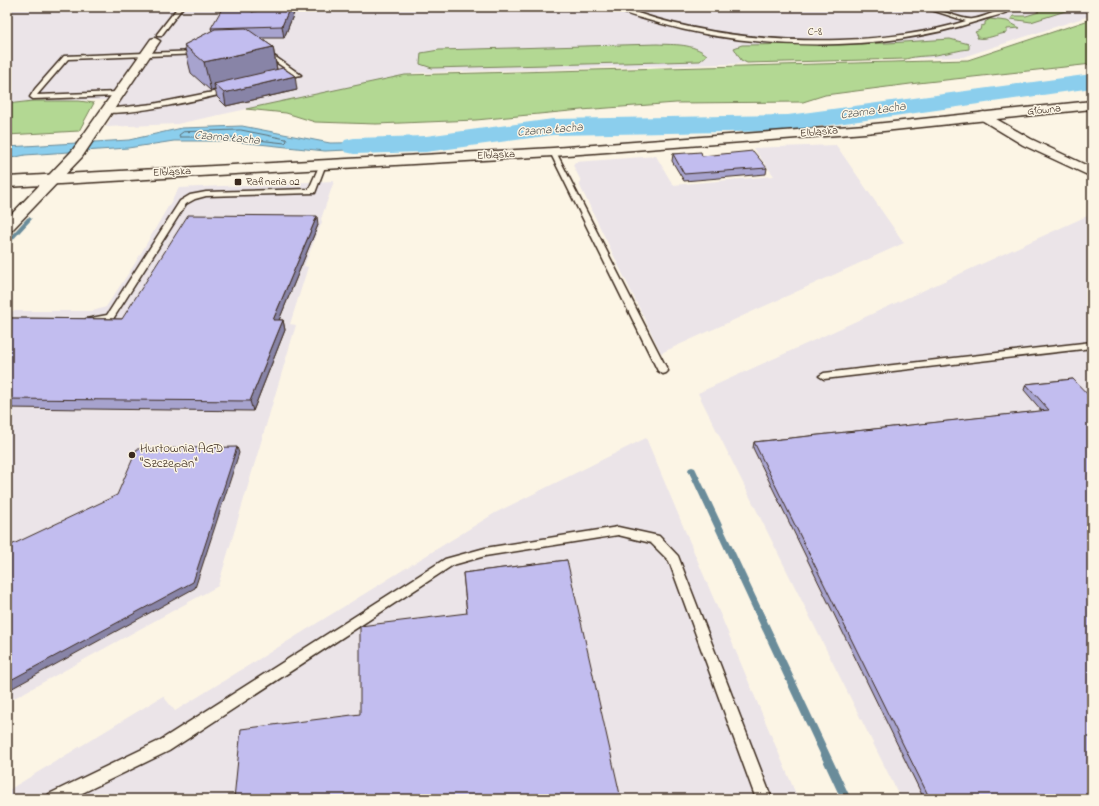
<svg xmlns="http://www.w3.org/2000/svg" width="1099" height="806" font-family="'Indie Flower',sans-serif">
<style>
.built{fill:#ebe4e8}
.green{fill:#b3d893;stroke:#778158}
.water{fill:#8bceed;stroke:#6b8c9a}
.lines{fill:none;stroke-linecap:round;stroke-linejoin:round}
.shore{stroke:#5b6c71;stroke-width:1}
.stream{fill:#6b8c9a;fill-rule:evenodd}
.river{fill:#8bceed;fill-rule:evenodd}
.lane-casing{stroke:#3b2a1e;stroke-width:3}
.street-casing{stroke:#3b2a1e;stroke-width:3}
.secondary-casing{stroke:#3b2a1e;stroke-width:3}
.lane{fill:#fcf5e5;fill-rule:evenodd}
.street{fill:#fcf5e5;fill-rule:evenodd}
.secondary{fill:#fcf5e5;fill-rule:evenodd}
.wall{fill:#a7a3ce;stroke:#3b2a1e}
.shaded-wall{fill:#8884a7;stroke:#3b2a1e}
.building{fill:#c2bdef;stroke:#3b2a1e}
.poi-dot{fill:#3b2a1e;stroke:#fcf5e5;stroke-width:1.5}
.labels{text-anchor:middle;dominant-baseline:central;stroke-width:3;stroke-linejoin:round;paint-order:stroke}
.far-street-label{font-size:11px;fill:#3b2a1e;stroke:#fcf5e5}
.far-poi-label{font-size:11px;fill:#3b2a1e;stroke:#fcf5e5;text-anchor:start}
.far-water-label{font-size:12px;font-style:italic;fill:#4f5352;stroke:#fcf5e5}
.poi-label{font-size:13px;fill:#3b2a1e;stroke:#fcf5e5;text-anchor:start}
</style>
<rect width="100%" height="100%" fill="#fcf5e5"/>
<filter id="ink" filterUnits="userSpaceOnUse"><feTurbulence type="fractalNoise" baseFrequency=".025" numOctaves="2"/><feDisplacementMap in="SourceGraphic" scale="8" xChannelSelector="R" yChannelSelector="G"/><feConvolveMatrix kernelMatrix="1 2 1 2 8 2 1 2 1" color-interpolation-filters="sRGB"/></filter>
<g filter="url(#ink)">
<!-- built -->
<path class="built" d="M7 7H1092V15L963 57 415 73 177 124 106 127 121 100 33 101 7 104Z
M836 145 904 243 661 353 579 184 581 181 573 165 575 162 656 156 673 185 774 176 753 148Z
M334 181 321 219 322 222 304 266 308 267 290 324 296 325 218 586 7 702V311H93L106 307 134 265 179 188Z
M1087 216 1092 219V799H901L698 393Z
M646 438 798 799H7V791L163 696 175 711 495 513Z"/>
<!-- green -->
<path class="green" d="M1031 7H1078L1031 22 1011 19 1013 16H1026L1039 12Z
M990 19 1007 21 1020 28 1007 29V33C996 34 988 40 977 38L978 36 975 32 980 30 981 26 985 25V22Z
M1092 19V64L918 83 825 95 803 102 676 103 581 110 476 120 376 124 315 122 286 113 246 109 405 75 968 60Z
M950 39 969 44V49C959 50 950 53 941 54 929 57 918 55 906 59L747 63 741 60 734 48 742 45 888 43Z
M657 44C675 45 692 43 707 55L700 61 432 68 420 64 421 53 439 50Z
M33 101H79L94 103 79 131 7 135V104Z"/>
<!-- water -->
<path class="water" d="M242 126 330 143 425 142 391 148 325 151 230 141H174L128 148 25 155 7 159V147L129 140 182 128Z"/>
<g class="lines">
<!-- shore -->
<path class="shore" d="M241 130 286 139 287 141 285 143 230 137H180L179 135 183 132Z"/>
<!-- stream -->
<path class="stream" d="M29 217 32 219 31 220 9 244 7 245V240L27 218Z
M692 467 695 468 696 470 851 799H841L688 470 689 468Z"/>
<!-- river -->
<path class="river" d="M1092 74V88L788 131 553 135 426 152 354 154 345 152 341 146 345 140 354 138 426 136 553 119 788 115Z"/>
<defs>
<path id="lane" d="M178 7H183L161 36H157V34Z
M527 7H563L545 10Z
M613 7H620C691 33 764 42 840 40 883 38 925 34 966 21L922 7C937 7 962 21 973 19 988 17 1001 7 1017 7 1007 14 990 17 978 21 880 53 753 51 655 22 642 18 624 15 613 7Z
M199 51 201 52V54L68 59 37 95 118 92 121 94 118 96 33 99 30 97 35 89 64 56Z
M263 51H267L301 75 296 76 263 53Z
M228 89 231 91 230 92C212 97 115 119 104 111L107 109 153 104Z
M553 150 556 152 668 371 666 373 663 374 658 371 550 152Z
M323 162 326 164 315 193 206 196 195 199 186 204 113 319C105 321 92 328 85 321L86 319 107 315 180 201 190 195 206 192 309 189 320 164Z
M1092 342V348L824 379 819 376 824 373Z
M618 527 659 536 678 556 772 799H756L669 561 651 543 618 535 485 556 453 565 169 751 70 799H46L49 794 159 741 445 559 485 548Z"/>
<path id="street" d="M155 38 160 41 82 157 12 230 7 231V219L72 151 151 39Z
M984 112 1031 139 1092 168V177L1023 145 980 119 978 116 980 113Z"/>
<path id="secondary" d="M1092 101V109L865 133 553 156 7 187V177L553 148 865 125Z"/>
</defs>
<!-- lane casing -->
<use href="#lane" class="lane-casing"/>
<!-- street casing -->
<use href="#street" class="street-casing"/>
<!-- secondary casing -->
<use href="#secondary" class="secondary-casing"/>
<!-- lane -->
<use href="#lane" class="lane"/>
<!-- street -->
<use href="#street" class="street"/>
<!-- secondary -->
<use href="#secondary" class="secondary"/>
</g>
<!-- wall -->
<path class="wall" d="M271 7H293L294 13 284 38H260L273 47 277 69 297 90 226 106 217 97 215 90 211 91 191 73 184 45 212 31 211 28 257 10Z
M673 154 702 156 767 168 766 174 684 181 672 161Z
M318 225 279 320H283L285 330 253 411 7 408V318L122 319Z
M1073 379 1092 799H924L753 448 754 442 1042 411 1024 390 1026 384Z
M567 560 467 613 463 573Z"/>
<!-- shaded-wall -->
<path class="shaded-wall" d="M254 7H257L258 15 252 12Z
M290 7H293L294 13 284 38 282 26Z
M273 47 278 76 214 84 215 90 211 91 204 62Z
M295 76 297 90 226 106 224 93Z
M317 216 318 225 275 330 273 320Z
M283 320 285 330 253 411 250 401Z
M237 447 239 453 195 588 7 691V682Z"/>
<!-- building -->
<path class="building" d="M223 7H254L252 12 271 7H290L282 26 211 28Z
M246 28 273 47 204 62 184 45 215 29Z
M283 68 295 76 224 93 214 84Z
M753 151 767 168 684 174 673 154 701 152 702 156Z
M188 215 317 216 273 320H283L250 401 7 399V318L122 319Z
M1073 379 1092 399V799H930L754 442 1049 410 1026 384Z
M237 447 193 582 7 682V547L117 495 137 449Z
M567 560 621 799H234L241 729 360 714V626L467 613 463 573Z"/>
</g>
<!-- markers -->
<g class="poi-dot">
<rect x="234" y="178" width="8" height="8" rx="2"/>
<circle cx="132" cy="455" r="4"/>
</g>
<g class="labels">
<!-- far-street labels -->
<g class="far-street-label">
<text x="815" y="32">C-8</text>
<text transform="translate(1044 110) rotate(-6)">Główna</text>
<text transform="translate(819 132) rotate(-5)">Elbląska</text>
<text transform="translate(496 155) rotate(-3)">Elbląska</text>
<text transform="translate(172 172) rotate(-3)">Elbląska</text>
</g>
<!-- far-poi labels -->
<g class="far-poi-label">
<text x="246" y="182">Rafineria 02</text>
</g>
<!-- far-water labels -->
<g class="far-water-label">
<text transform="translate(873 111) rotate(-8)">Czarna Łacha</text>
<text transform="translate(550 130) rotate(-5)">Czarna Łacha</text>
<text transform="translate(227 138) rotate(5)">Czarna Łacha</text>
</g>
<!-- poi labels -->
<g class="poi-label">
<text x="140" y="448">Hurtownia AGD<tspan x="140" dy="15">"Szczepan"</tspan></text>
</g>
</g>
<!-- margin -->
<rect width="1099" height="806" fill="none" stroke="#fcf5e5" stroke-width="24"/>
<rect x="12" y="12" width="1075" height="782" fill="none" stroke="#3b2a1e" stroke-width="1.5" filter="url(#ink)"/>
</svg>
